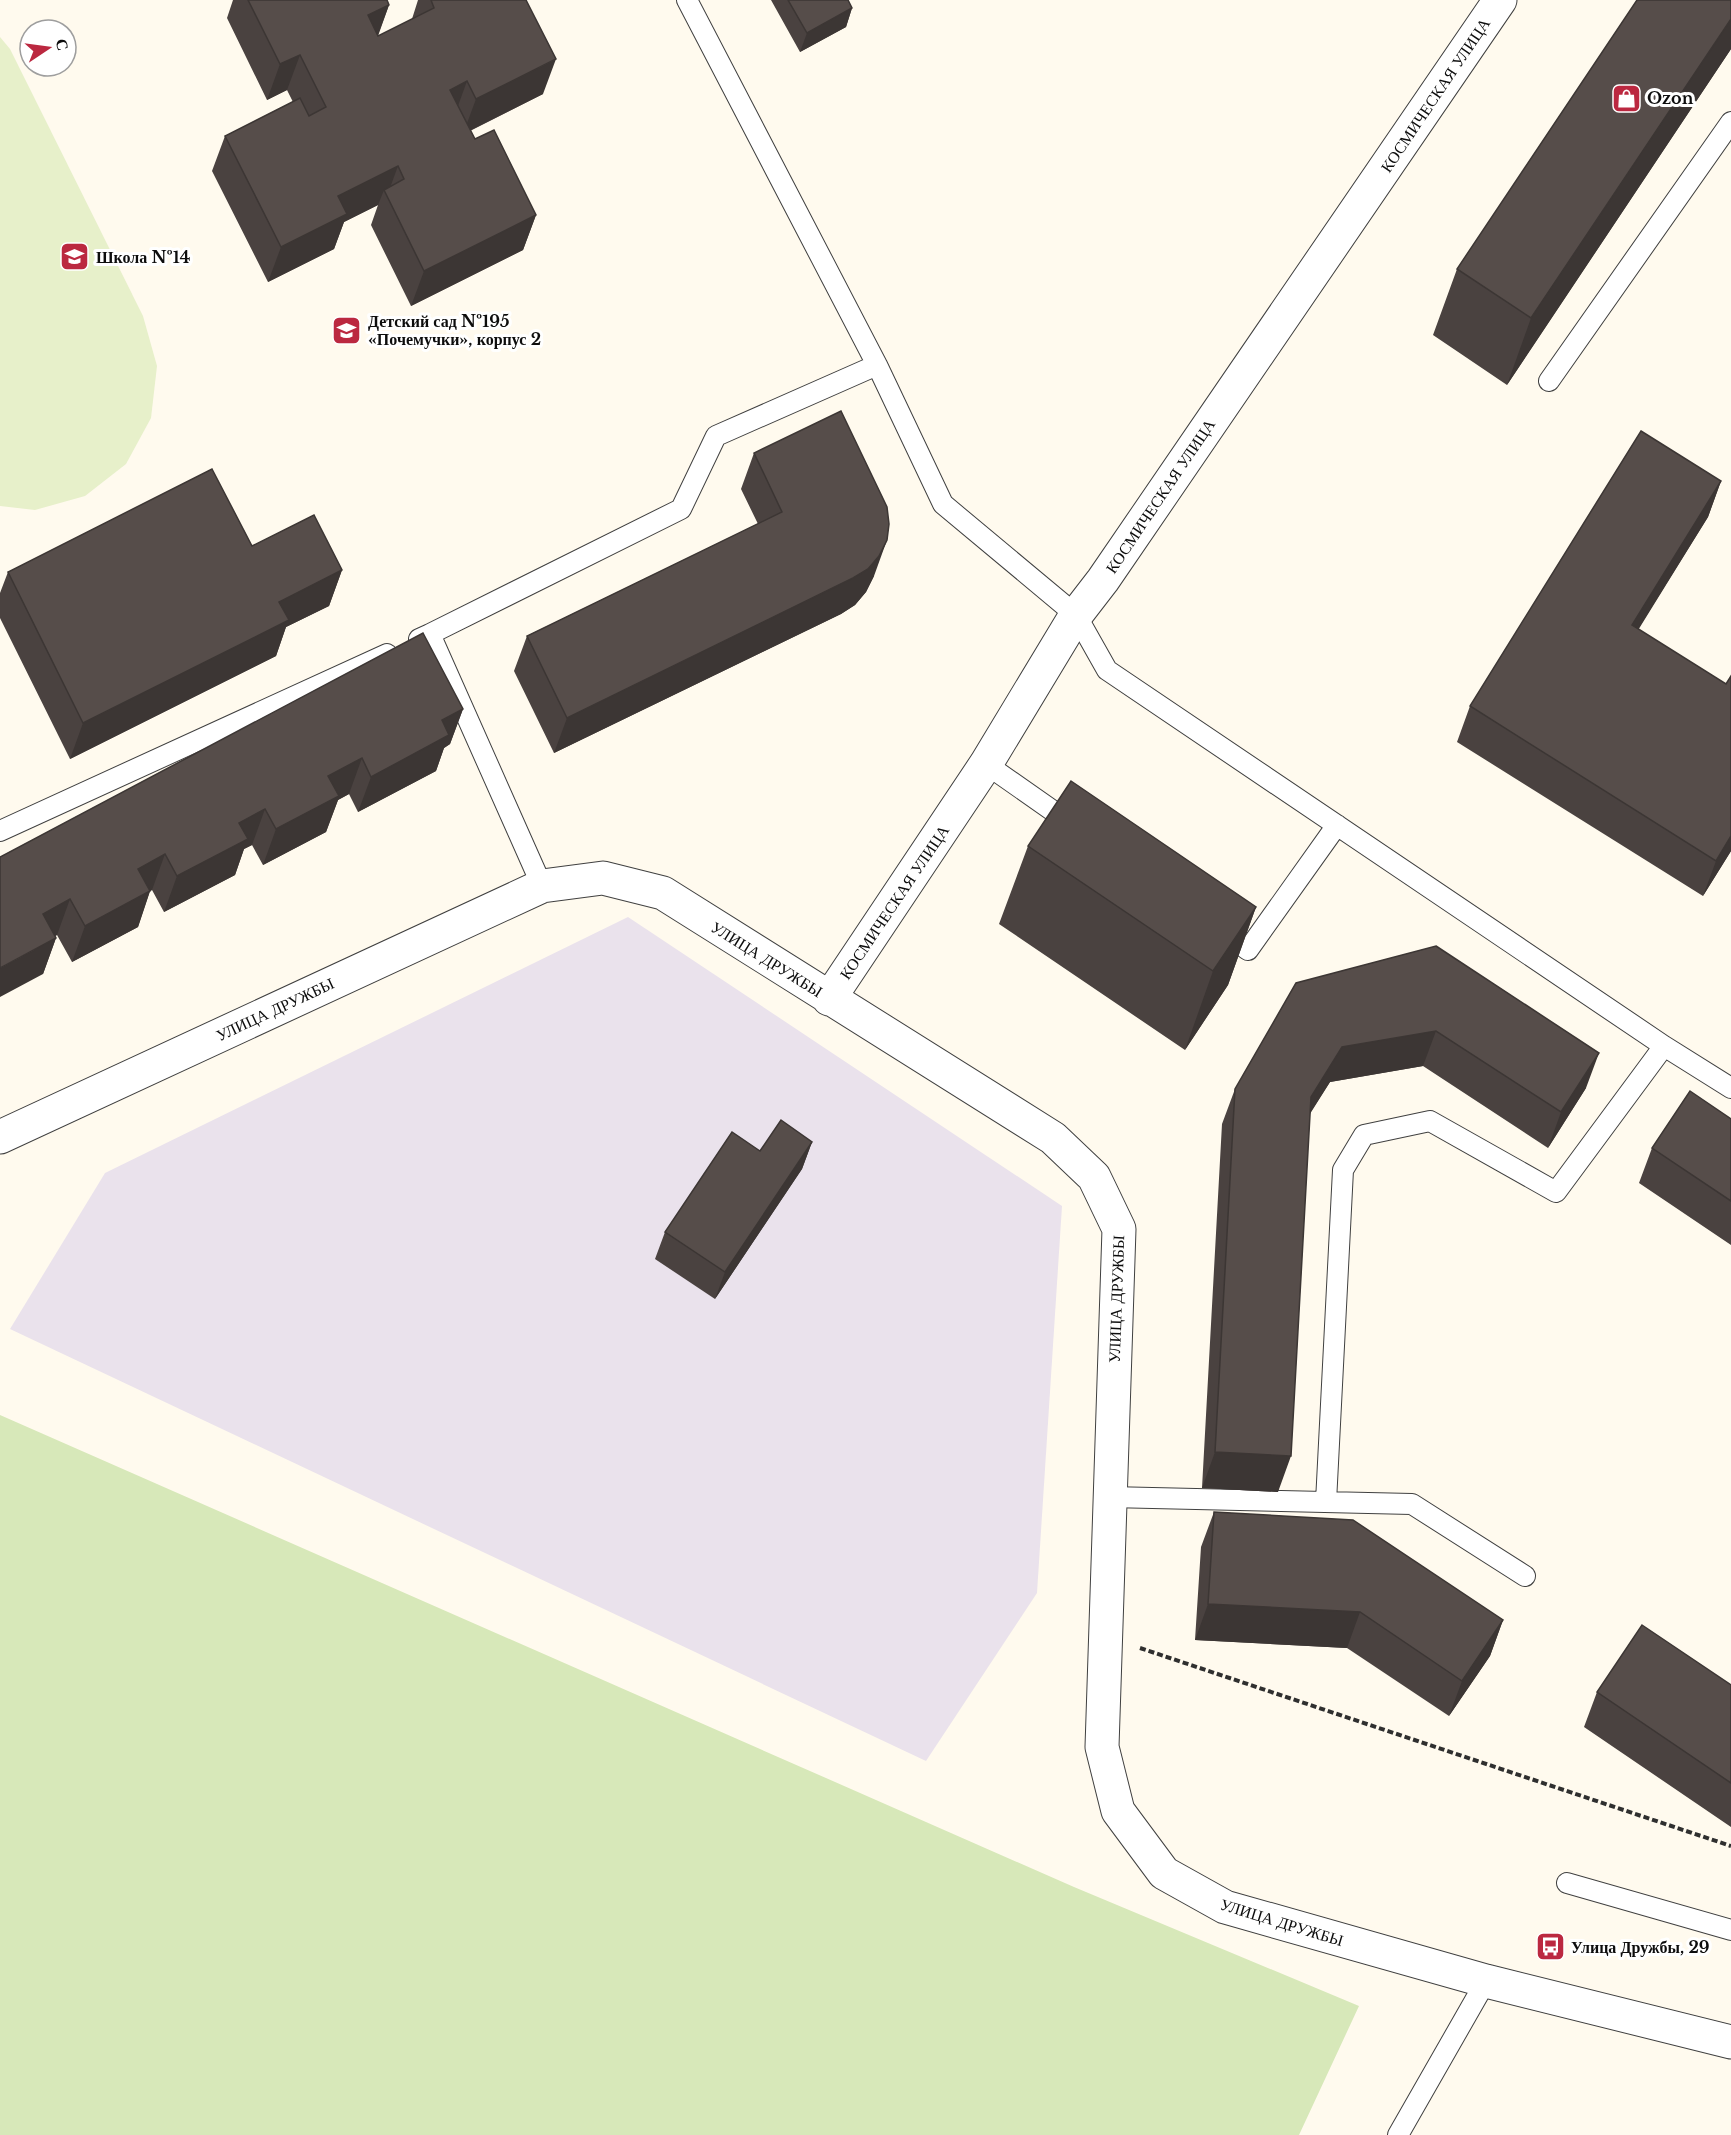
<svg xmlns="http://www.w3.org/2000/svg" width="1731" height="2135" font-family="'Libre Baskerville',serif">
<style>
.industrial{fill:#eae2ec}
.green{fill:#d7e8b9}
.pitch{fill:#e7f0ca}
.lines{fill:none;stroke-linecap:round;stroke-linejoin:round}
.service-casing{stroke:#404040;stroke-width:22}
.tertiary-casing{stroke:#404040;stroke-width:35}
.path{stroke:#2f2f2f;stroke-width:4;stroke-dasharray:6 3;stroke-linecap:butt}
.service{stroke:#fff;stroke-width:20}
.tertiary{stroke:#fff;stroke-width:33}
.wall{fill:#4a4240}
.shaded-wall{fill:#3c3634}
.building{fill:#564d4a;stroke:#3c3634;stroke-width:1.5}
.labels{text-anchor:middle;dominant-baseline:central;stroke-width:6;stroke-linejoin:round;paint-order:stroke}
.street-label{font-size:16px;fill:#0d0d0d;stroke:#fff}
.poi-label{font-size:16px;font-weight:bold;fill:#0d0d0d;stroke:#fff;text-anchor:start}
</style>
<rect width="100%" height="100%" fill="#fffaee"/>
<!-- industrial -->
<path class="industrial" d="M628 917 1062 1206 1037 1593 926 1761 10 1329 105 1173Z"/>
<!-- green -->
<path class="green" d="M0 1415 1074 1887 1359 2006 1299 2135H0Z"/>
<!-- pitch -->
<path class="pitch" d="M0 37 10 49 143 316 157 366 151 418 126 464 85 496 35 510 0 506Z"/>
<g class="lines">
<defs>
<path id="service" d="M687 0 877 365
M1549 381 1731 122
M430 634 681 509 716 436 877 365 943 504 1076 615 1107 670 1664 1046 1731 1088
M419 639 430 634 542 886
M986 764 1073 825
M0 831 387 654
M1221 931 1248 950 1337 825
M1109 1497 1412 1504 1525 1576
M1326 1502 1343 1170 1364 1135 1430 1121 1556 1192 1664 1046
M1567 1883 1731 1930
M1398 2135 1486 1981"/>
<path id="tertiary" d="M829 999 986 764 1076 615 1103 580 1500 0
M0 1137 542 886 603 878 663 893 1053 1138 1094 1177 1119 1229 1102 1747 1118 1811 1164 1873 1225 1907 1486 1981 1731 2042"/>
</defs>
<!-- service casing -->
<use href="#service" class="service-casing"/>
<!-- tertiary casing -->
<use href="#tertiary" class="tertiary-casing"/>
<!-- path -->
<path class="path" d="M1140 1648 1731 1846"/>
<!-- service -->
<use href="#service" class="service"/>
<!-- tertiary -->
<use href="#tertiary" class="tertiary"/>
</g>
<!-- wall -->
<path class="wall" d="M233 0H387L389 5 378 36 412 19 418 0H526L543 94 470 131 475 139 536 215 523 250 411 306 371 225 378 205 344 222 334 249 268 282 212 171 225 136 293 102 287 90 267 100 227 18Z
M771 0H848L852 8 846 27 800 52Z
M1731 0V49L1507 385 1433 335 1457 269Z
M754 453 874 576 866 592 855 605 841 614 554 753 514 671 527 636 758 524 741 489Z
M1721 481 1708 517 1638 629 1726 684 1731 676V851L1703 896 1457 742 1470 706Z
M252 546 342 570 329 606 286 627 276 656 70 759 0 618V593L8 572Z
M463 709 450 744 444 748 436 771 358 812 349 794 338 800 326 832 263 865 252 845 244 849 235 875 164 912 152 890 150 891 138 927 72 962 57 935 55 936 56 938 43 974 0 857Z
M1028 846 1256 907 1228 985 1185 1050 999 924Z
M1436 946 1586 1088 1548 1148 1423 1066 1330 1082 1310 1113 1278 1492 1202 1488 1222 1124 1235 1089Z
M1731 1119V1245L1639 1183 1652 1148Z
M812 1142 802 1169 715 1299 655 1259 665 1232 760 1151Z
M1214 1512 1503 1620 1490 1656 1449 1716 1347 1648 1195 1640 1201 1547Z
M1731 1685V1827L1584 1727 1597 1692Z"/>
<!-- shaded-wall -->
<path class="shaded-wall" d="M389 5 376 40 368 15Z
M852 8 846 27 800 52 807 33Z
M1731 19V49L1507 385 1531 318Z
M300 55 287 90 267 100 280 64Z
M556 59 543 94 463 134 476 99Z
M467 81 454 117 450 90Z
M398 166 387 196 384 190 378 205 344 222 334 249 268 282 281 247 338 196Z
M536 215 523 250 411 306 424 271Z
M1721 481 1708 517 1619 661 1632 625Z
M887 540 874 576 866 592 855 605 841 614 554 753 567 718Z
M342 570 329 606 286 627 276 656 70 759 83 723 279 602Z
M463 709 450 744 444 748 436 771 358 812 371 777 442 720Z
M362 758 349 794 338 800 326 832 263 865 276 829 328 776Z
M265 809 252 845 244 849 235 875 164 912 177 876 239 823Z
M1731 836V851L1703 896 1716 861Z
M165 854 152 890 125 904 138 869Z
M150 891 138 927 72 962 85 926Z
M70 899 57 935 30 949 43 914Z
M1256 907 1228 985 1185 1050 1213 971Z
M56 938 43 974 0 997V968Z
M1436 1031 1423 1066 1330 1082 1298 1133 1311 1097 1342 1047Z
M1599 1053 1586 1088 1548 1148 1561 1112Z
M812 1142 802 1169 715 1299 725 1272Z
M1215 1452 1291 1456 1278 1492 1202 1488Z
M1208 1604 1360 1612 1347 1648 1195 1640Z
M1503 1620 1490 1656 1449 1716 1462 1681Z"/>
<!-- building -->
<path class="building" d="M248 0H387L389 5 368 15 378 36 434 8 431 0H526L556 59 476 99 467 81 450 90 475 139 494 130 536 215 424 271 384 190 404 179 398 166 338 196 347 214 281 247 225 136 300 98 309 116 326 107 300 55 280 64Z
M788 0H848L852 8 807 33Z
M1637 0H1731V19L1531 318 1457 269Z
M841 411 887 507 889 524 887 540 879 556 868 569 853 578 567 718 527 636 782 512 754 453Z
M1641 431 1721 481 1632 625 1726 684 1731 676V836L1716 861 1470 706Z
M212 469 252 546 314 515 342 570 279 602 289 620 83 723 8 572Z
M423 633 463 709 442 720 449 735 371 777 362 758 328 776 339 796 276 829 265 809 239 823 248 839 177 876 165 854 138 869 150 891 85 926 70 899 43 914 56 938 0 968V857Z
M1071 781 1256 907 1213 971 1028 846Z
M1436 946 1599 1053 1561 1112 1436 1031 1342 1047 1311 1097 1291 1456 1215 1452 1235 1089 1296 983Z
M1690 1091 1731 1119V1201L1652 1148Z
M781 1120 812 1142 725 1272 665 1232 732 1132 760 1151Z
M1214 1512 1353 1520 1503 1620 1462 1681 1360 1612 1208 1604Z
M1642 1625 1731 1685V1783L1597 1692Z"/>
<!-- icons -->
<defs>
<symbol id="shop-square" viewBox="-11 -11 22 22"><rect x="-9" y="-9" width="18" height="18" rx="4" fill="#bb2840" stroke="#fff"/><path d="M-5-2.5h2.3a2.7 3.5 0 0 1 5.4 0H5L5.5 6h-11ZM-1.5-2.5h3a1.5 2.3 0 0 0-3 0Z" fill="#fff"/></symbol>
<symbol id="school-square" viewBox="-11 -11 22 22"><rect x="-9" y="-9" width="18" height="18" rx="4" fill="#bb2840" stroke="#fff"/><path d="M0-5L7-2L0 1L-7-2ZM-4 1L0 2.5L4 1V4Q0 6-4 4Z" fill="#fff"/></symbol>
<symbol id="bus-square" viewBox="-11 -11 22 22"><rect x="-9" y="-9" width="18" height="18" rx="4" fill="#bb2840" stroke="#fff"/><path d="M-5-6H5V4H4V6H2V4H-2V6H-4V4H-5ZM-3.5-4V0h7V-4ZM-3.5 1.2v1.5H-2V1.2ZM2 1.2v1.5H3.5V1.2Z" fill="#fff"/></symbol>
</defs>
<g fill-rule="evenodd">
<use href="#shop-square" x="1610" y="82" width="33" height="33"/>
<use href="#school-square" x="58" y="240" width="33" height="33"/>
<use href="#school-square" x="330" y="314" width="33" height="33"/>
<use href="#bus-square" x="1534" y="1930" width="33" height="33"/>
</g>
<g class="labels">
<!-- street labels -->
<g class="street-label">
<text transform="translate(1435 95) rotate(-56)">КОСМИЧЕСКАЯ УЛИЦА</text>
<text transform="translate(1160 496) rotate(-56)">КОСМИЧЕСКАЯ УЛИЦА</text>
<text transform="translate(894 902) rotate(-56)">КОСМИЧЕСКАЯ УЛИЦА</text>
<text transform="translate(767 959) rotate(32)">УЛИЦА ДРУЖБЫ</text>
<text transform="translate(275 1009) rotate(-25)">УЛИЦА ДРУЖБЫ</text>
<text transform="translate(1116 1299) rotate(-88)">УЛИЦА ДРУЖБЫ</text>
<text transform="translate(1282 1922) rotate(17)">УЛИЦА ДРУЖБЫ</text>
</g>
<!-- poi labels -->
<g class="poi-label">
<text x="1647" y="98">Ozon</text>
<text x="96" y="257">Школа №14</text>
<text x="368" y="321">Детский сад №195<tspan x="368" dy="18">«Почемучки», корпус 2</tspan></text>
<text x="1571" y="1947">Улица Дружбы, 29</text>
</g>
</g>
<!-- north arrow -->
<g transform="translate(48 48) rotate(77)"><circle r="28" fill="#ffffff" stroke="#9e9e9e" stroke-width="1.5"/>
<path d="M0-4.5L10 22L0 15L-10 22Z" fill="#bb2840"/>
<text y="-9" font-size="16" font-weight="bold" text-anchor="middle" fill="#0d0d0d">С</text>
</g>
</svg>
